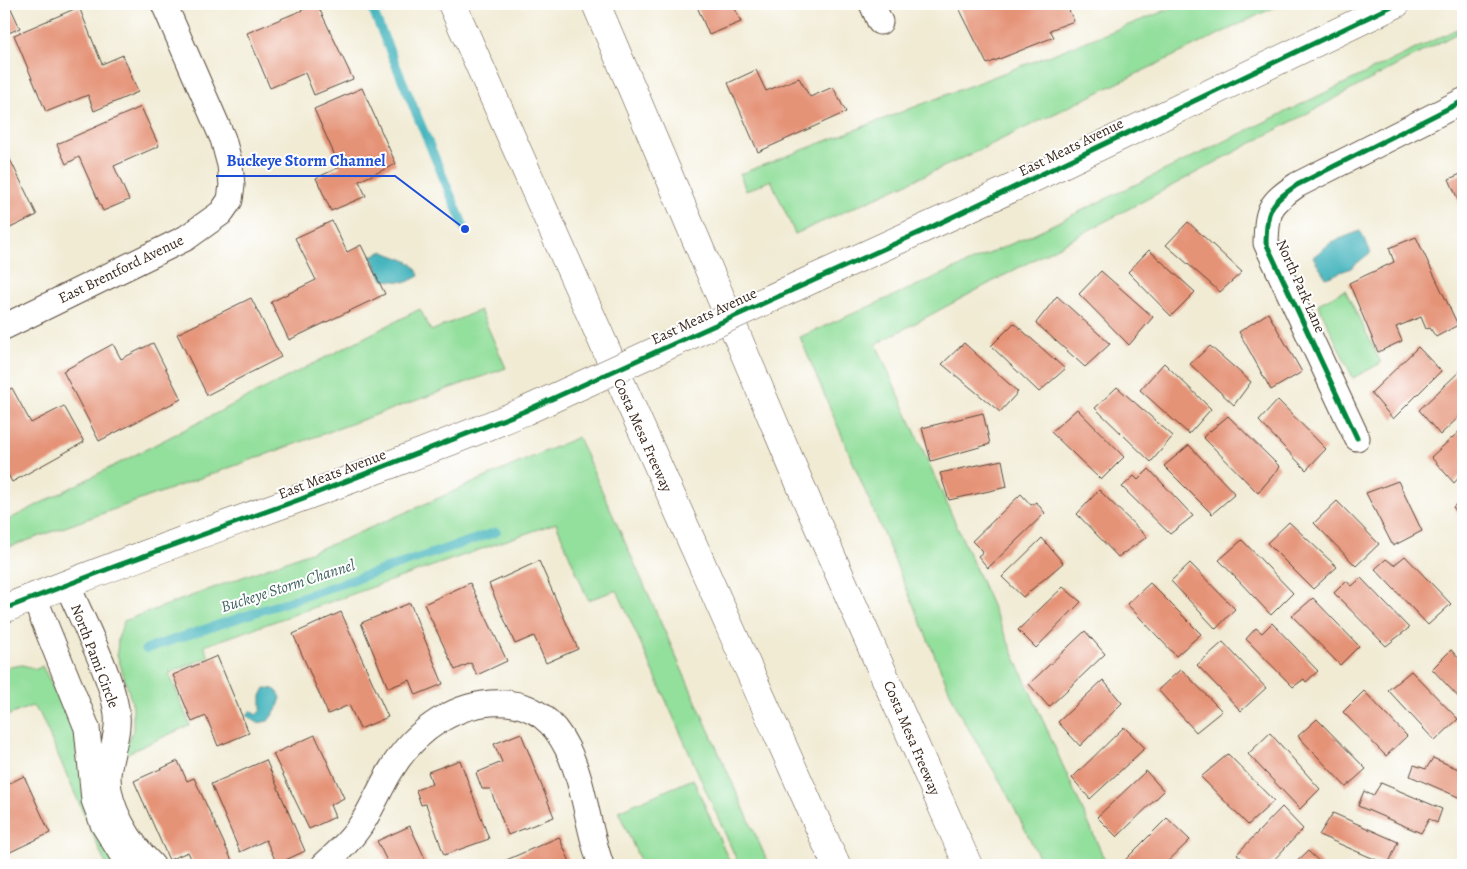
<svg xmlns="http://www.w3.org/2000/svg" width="1467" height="869" font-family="Alegreya,serif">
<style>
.green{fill:#93df9c;stroke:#67845d}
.water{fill:#46b5be;stroke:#40706e}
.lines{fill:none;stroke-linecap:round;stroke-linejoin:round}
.stream{stroke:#46b5be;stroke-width:9}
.building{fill:#e59377}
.minor-casing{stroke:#564739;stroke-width:27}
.tertiary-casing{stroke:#564739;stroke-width:29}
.motorway-casing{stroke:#564739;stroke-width:29}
.minor{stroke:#fff;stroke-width:25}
.tertiary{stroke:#fff;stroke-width:28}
.motorway{stroke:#fff;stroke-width:28}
.tertiary-bridge-casing{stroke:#564739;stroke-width:29;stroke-linecap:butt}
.tertiary-bridge{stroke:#fff;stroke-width:28}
.cycleway-casing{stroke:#fff;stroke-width:8}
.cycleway{stroke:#00873e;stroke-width:5}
.labels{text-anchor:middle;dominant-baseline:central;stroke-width:4;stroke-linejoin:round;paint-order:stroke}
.street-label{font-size:15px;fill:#3b2a1e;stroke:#fff}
.water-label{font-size:16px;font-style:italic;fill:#3f625e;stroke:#fff}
.leader{fill:none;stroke:#1d4ed8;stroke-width:2}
.callout-dot{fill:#1d4ed8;stroke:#fff;stroke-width:2}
.callout-label{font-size:16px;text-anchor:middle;font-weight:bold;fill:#1d4ed8;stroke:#fff;stroke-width:4;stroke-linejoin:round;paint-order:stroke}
</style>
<rect width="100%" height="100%" fill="#fff"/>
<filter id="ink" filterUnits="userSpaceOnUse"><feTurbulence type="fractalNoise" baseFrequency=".02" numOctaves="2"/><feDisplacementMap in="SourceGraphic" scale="10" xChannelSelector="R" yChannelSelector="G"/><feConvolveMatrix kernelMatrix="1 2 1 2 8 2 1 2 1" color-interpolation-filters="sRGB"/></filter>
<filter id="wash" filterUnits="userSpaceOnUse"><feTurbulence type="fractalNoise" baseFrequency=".0096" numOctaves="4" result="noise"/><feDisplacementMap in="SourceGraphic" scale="20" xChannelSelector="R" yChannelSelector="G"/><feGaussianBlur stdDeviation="1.12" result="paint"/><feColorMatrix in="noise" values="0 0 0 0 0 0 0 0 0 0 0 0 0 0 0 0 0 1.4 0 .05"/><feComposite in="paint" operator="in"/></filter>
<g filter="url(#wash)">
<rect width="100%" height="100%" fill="#f1ebd4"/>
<!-- green -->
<path class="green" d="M1183 4H1281L963 158 795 234 771 180 746 191 740 174Z
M1463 26V30L876 344 1107 865H1043L1003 786 959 713 800 337 1027 237Z
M1345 290 1381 363 1353 378 1318 304Z
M420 309 431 331 480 310 506 368 4 549V522Z
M578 437 769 865H739L617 590 588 600 556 523 204 646 209 657 169 673 190 725 121 756 133 730V706L117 654 118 639 124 621 340 541Z
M22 665 37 669 42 666 68 714 121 865H106L40 714 32 706 4 717V668Z
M693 779 731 865H642L618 811Z"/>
<!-- water -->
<path class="water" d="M1360 231 1371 252 1351 268 1326 278 1313 257 1332 242Z
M383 251C398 260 413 257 419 276L407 282 383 280 371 256Z
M265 688C274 688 278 690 281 698L277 709 268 721 258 723 247 716 251 710 256 715 261 710V696Z"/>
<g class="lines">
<!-- stream -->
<path class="stream" d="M370 4 465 229
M146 649 496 532"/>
</g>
<g id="blocks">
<!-- building -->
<path class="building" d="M4 4H9L20 28 4 35Z
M317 4 353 79 314 95 305 73 270 88 247 33Z
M696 4H733L741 22 709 35Z
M957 4H1066L1074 21 1050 30 1054 37 987 64Z
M79 7 102 64 123 55 138 92 94 111 88 95 46 112 14 35Z
M756 70 766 91 799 78 810 97 833 87 846 112 758 152 728 83Z
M362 88 396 164 359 181 366 196 331 211 316 178 340 167 314 109Z
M141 107 159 146 114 166 129 200 103 211 79 157 66 164 57 144Z
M4 147 37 215 4 231Z
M1463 173V223L1458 211 1462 209 1449 179Z
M332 221 347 252 361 245 385 294 289 340 271 302 316 280 295 238Z
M1188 222 1242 272 1220 292 1166 245Z
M1416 237 1458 325 1436 337 1430 328 1426 329 1421 317 1396 327 1402 341 1378 352 1349 283 1394 262 1389 248Z
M1149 250 1195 292 1171 316 1128 272Z
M1101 271 1153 317 1129 345 1079 294Z
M1057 296 1110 344 1085 367 1036 323Z
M251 298 281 357 207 395 177 334Z
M1268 313 1302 372 1271 390 1239 332Z
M1014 323 1065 369 1039 392 991 346Z
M153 343 181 399 99 441 63 371 113 344 121 359Z
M964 343 1018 392 1000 412 942 364Z
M1210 346 1251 382 1234 405 1190 364Z
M1418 347 1441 371 1393 419 1371 393Z
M1164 363 1211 409 1189 434 1140 390Z
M1463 368V413L1440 435 1419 410Z
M1117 387 1173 436 1151 462 1095 408Z
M12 388 31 423 64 406 84 442 12 482 4 467V392Z
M1278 400 1326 449 1306 470 1259 421Z
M1077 409 1124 457 1101 480 1051 432Z
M983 413 990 444 931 461 922 428Z
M1228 416 1280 467 1258 493 1203 437Z
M1463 428V473L1454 483 1431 457Z
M1189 445 1235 494 1212 514 1164 466Z
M1002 460 1007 487 949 500 940 473Z
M1149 469 1193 516 1170 534 1122 487 1134 476 1138 480Z
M1398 481 1422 531 1393 546 1366 493Z
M1099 490 1147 537 1118 557 1077 514Z
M1021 494 1031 505 1036 502 1045 513 988 568 978 556 983 552 972 541Z
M1463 498V519L1453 507Z
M1337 501 1379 544 1356 566 1314 523Z
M1289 522 1337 567 1313 589 1267 543Z
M1042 538 1063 563 1023 597 1002 577Z
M1242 540 1293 593 1271 615 1219 560Z
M1405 556 1451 604 1428 625 1375 569 1386 559 1394 565Z
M539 561 578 649 546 663 534 636 515 644 489 584Z
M1190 563 1235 609 1216 629 1171 581Z
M1361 578 1409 628 1386 646 1334 593 1346 581 1352 586Z
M470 583 507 661 477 675 471 663 455 670 424 604Z
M1150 583 1201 634 1176 656 1127 604Z
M1063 587 1081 602 1036 648 1018 630Z
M1313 598 1359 646 1340 665 1292 616Z
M410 603 443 684 416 695 410 680 388 688 361 623Z
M341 612 388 717 360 729 349 705 328 714 293 634Z
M1272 623 1318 671 1306 682 1304 679 1293 687 1246 639 1256 628 1262 633Z
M1085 631 1105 654 1049 707 1029 684Z
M1223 642 1266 688 1241 711 1197 665Z
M1451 650 1463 663V702L1432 669Z
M217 656 249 733 218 746 206 716 192 722 173 675Z
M1181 669 1222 711 1196 732 1158 690Z
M1411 671 1458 719 1435 741 1388 690Z
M1103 680 1122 703 1080 746 1058 722Z
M1364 691 1407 736 1386 756 1343 712Z
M1317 719 1366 769 1346 787 1298 736Z
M1124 727 1145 748 1090 799 1072 778Z
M521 733 554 817 508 835 490 789H482L476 773 502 762 494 744Z
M1270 733 1320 789 1300 809 1248 754Z
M315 735 344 798 330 805 335 817 309 829 273 754Z
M1228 754 1274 801 1248 825 1201 777Z
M1433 758 1463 771V799L1410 776 1414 765 1426 769Z
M266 760 305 851 277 864 266 840 240 852 211 784Z
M460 760 489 839 444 855 426 804 421 805 416 790 432 784 428 772Z
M178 761 187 781 194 778 234 865H194L188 852 169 860 134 781Z
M1146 771 1164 791 1117 837 1097 817Z
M24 776 50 833 4 855V786Z
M1381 783 1442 809 1437 823 1429 819 1421 833 1358 806 1364 791 1373 796Z
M1282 807 1303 829 1269 865H1250L1237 854Z
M1333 813 1398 842 1388 865 1319 835Z
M1167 818 1190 840 1164 865H1120Z
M410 826 428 865H389L377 841Z
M559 837 570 862 563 865H495Z
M1308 851 1323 865H1293Z"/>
</g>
</g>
<g filter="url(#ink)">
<use href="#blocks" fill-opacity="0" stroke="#564739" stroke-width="1"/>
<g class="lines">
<defs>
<path id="minor" d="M872 4 880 22
M4 327 186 238 221 213 230 200 232 185 230 165 223 139 164 4
M1357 438 1266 243C1267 209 1269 204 1297 185L1463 101
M67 584C82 620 109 670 116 708 121 730 110 752 108 775 107 807 130 844 152 865
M34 597 87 728 94 800 103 824 123 856
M324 865C338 852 354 837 364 820 374 804 381 786 391 770 415 730 459 699 507 703 536 706 554 722 567 748 585 784 587 827 601 865"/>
<path id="tertiary" d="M815 278 1019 185 1396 4
M4 609C176 539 354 483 525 411"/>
<path id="motorway" d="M452 4 836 865
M596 4 811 510 968 865"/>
</defs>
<!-- minor casing -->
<use href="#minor" class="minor-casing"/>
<!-- tertiary casing -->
<use href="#tertiary" class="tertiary-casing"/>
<!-- motorway casing -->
<use href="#motorway" class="motorway-casing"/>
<!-- minor -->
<use href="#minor" class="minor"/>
<!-- tertiary -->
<use href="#tertiary" class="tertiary"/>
<!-- motorway -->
<use href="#motorway" class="motorway"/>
<defs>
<path id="tertiary-bridge" d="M525 411 815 278"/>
</defs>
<!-- tertiary-bridge casing -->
<use href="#tertiary-bridge" class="tertiary-bridge-casing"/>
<!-- tertiary-bridge -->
<use href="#tertiary-bridge" class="tertiary-bridge"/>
<defs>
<path id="cycleway" d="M1357 438 1266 243C1267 209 1269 204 1297 185L1463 101
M4 609 116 566 301 499 525 411 923 231 1396 4"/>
</defs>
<!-- cycleway casing -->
<use href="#cycleway" class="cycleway-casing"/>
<!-- cycleway -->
<use href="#cycleway" class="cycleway"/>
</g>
</g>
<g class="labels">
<!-- street labels -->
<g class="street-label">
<text transform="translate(1071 147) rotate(-26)">East Meats Avenue</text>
<text transform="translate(121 269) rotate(-26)">East Brentford Avenue</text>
<text transform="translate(1301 286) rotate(66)">North Park Lane</text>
<text transform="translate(704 316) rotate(-25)">East Meats Avenue</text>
<text transform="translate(643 435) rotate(66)">Costa Mesa Freeway</text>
<text transform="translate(332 474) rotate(-21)">East Meats Avenue</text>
<text transform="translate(95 656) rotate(69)">North Pami Circle</text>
<text transform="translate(912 738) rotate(67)">Costa Mesa Freeway</text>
</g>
<!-- water labels -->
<g class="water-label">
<text transform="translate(288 586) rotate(-18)">Buckeye Storm Channel</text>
</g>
</g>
<!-- callouts -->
<path class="leader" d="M465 229L395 176H216"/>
<circle class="callout-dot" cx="465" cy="229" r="5"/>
<g class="callout-label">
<text x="306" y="166">Buckeye Storm Channel</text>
</g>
<!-- margin -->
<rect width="1467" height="869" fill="none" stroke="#fff" stroke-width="20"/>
</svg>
